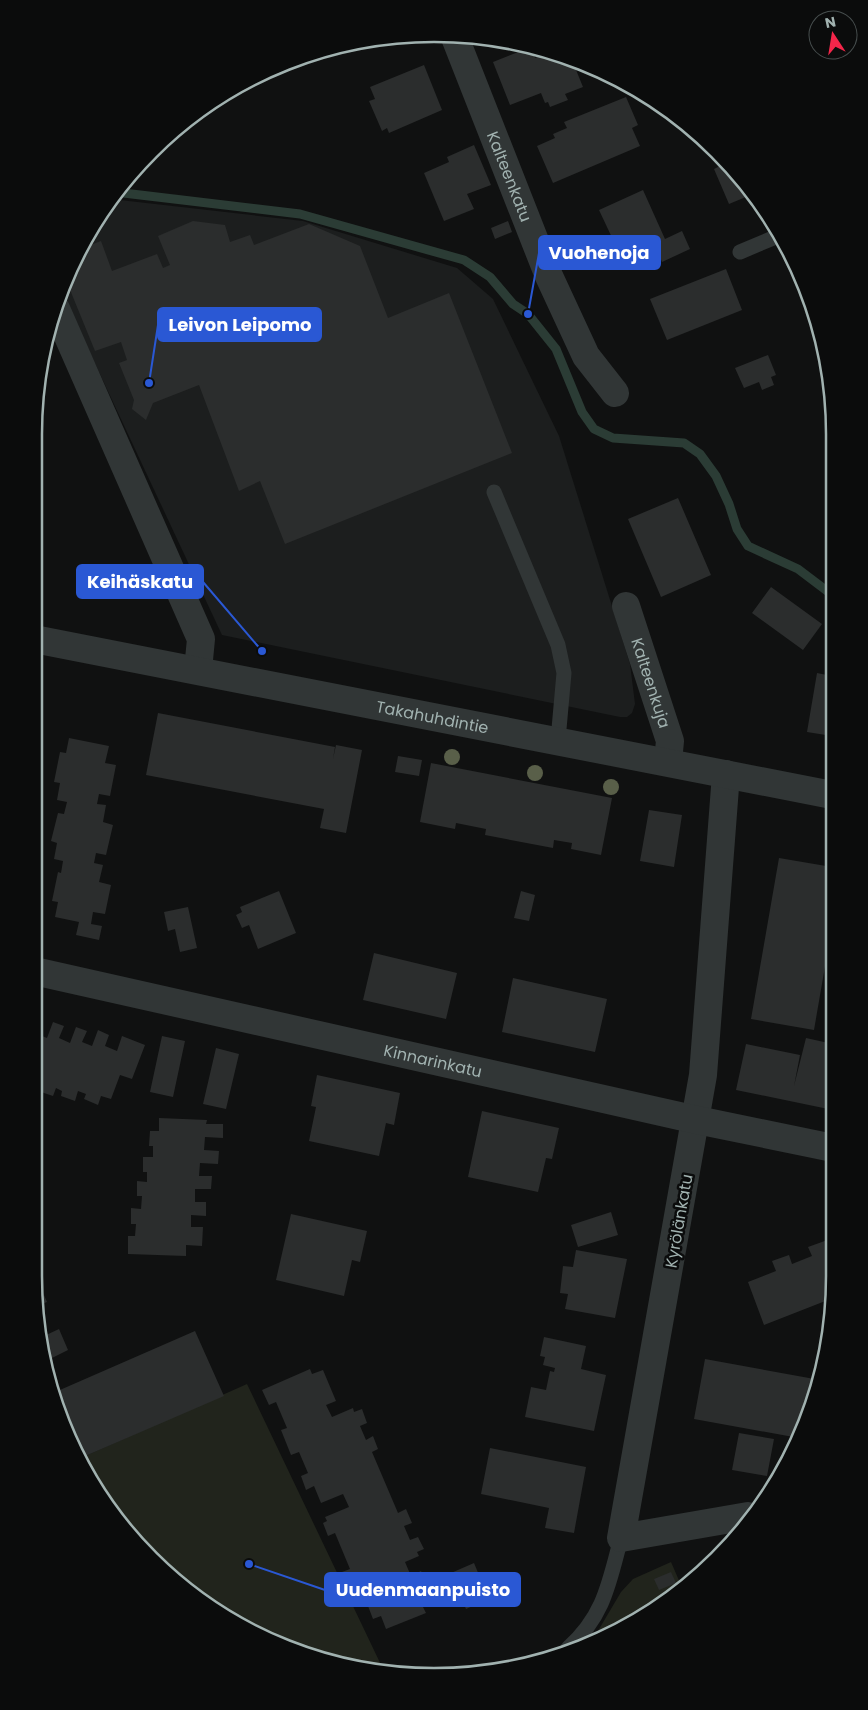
<svg xmlns="http://www.w3.org/2000/svg" width="868" height="1710" font-family="Poppins,sans-serif">
<style>
.built{fill:#1c1e1e}
.green{fill:#21241c}
.lines{fill:none;stroke-linecap:round;stroke-linejoin:round}
.stream{stroke:#2b3c35;stroke-width:9}
.building{fill:#2b2d2d}
.service{stroke:#313636;stroke-width:15}
.minor{stroke:#313636;stroke-width:28}
.tertiary{stroke:#313636;stroke-width:28}
.tree{fill:#595f49}
.labels{text-anchor:middle;dominant-baseline:central;stroke-width:5;stroke-linejoin:round;paint-order:stroke}
.street-label{font-size:16px;fill:#a1b2b0;stroke:#0b0c0c}
.rim{fill:none;stroke:#a1b2b0;stroke-width:2.5}
.leader{fill:none;stroke:#2a58d4;stroke-width:2}
.callout-dot{fill:#2a58d4;stroke:#0b0c0c;stroke-width:2}
.callout{fill:#2a58d4;stroke:#2a58d4;stroke-width:2}
.callout-label{font-size:18px;text-anchor:middle;font-weight:bold;fill:#fff}
</style>
<rect width="100%" height="100%" fill="#101111"/>
<!-- built -->
<path class="built" d="M111 199 303 221 457 268 493 299 559 436 630 664 635 704 632 713 627 717H620L222 635 62 293 75 257Z"/>
<!-- green -->
<path class="green" d="M247 1384 383 1669 356 1668 281 1646 212 1609 117 1520 83 1457Z
M671 1562 681 1585 611 1635 592 1641 621 1592 633 1579Z"/>
<g class="lines">
<!-- stream -->
<path class="stream" d="M115 192 300 214 464 260 490 277 513 304 528 314 556 349 582 412 594 429 613 438 684 443 700 454 716 476 729 504 737 529 748 546 798 569 831 594"/>
</g>
<!-- building -->
<path class="building" d="M531 47 535 58 549 52 572 60 583 87 565 94 568 100 550 107 548 102 545 103 541 93 510 105 493 62Z
M424 65 442 110 389 133 387 128 382 131 369 101 375 99 370 87Z
M626 97 638 125 632 128 640 146 553 183 537 146 555 138 553 134 567 128 564 122Z
M474 145 491 185 467 194 474 209 444 221 424 173 449 162 447 157Z
M726 163 752 191 753 194 729 204 714 169Z
M643 190 665 239 682 231 690 249 662 262 660 257 633 269 629 259 623 261 599 210Z
M193 221 225 225 230 242 250 235 254 245 309 224 360 246 388 318 449 293 512 453 285 544 260 481 239 491 199 385 153 403 146 420 132 409 134 400 119 363 127 360 121 342 95 351 66 280 80 249 101 241 112 271 157 254 163 268 170 265 158 236Z
M508 221 512 232 495 239 491 228Z
M726 269 742 310 667 340 650 299Z
M768 355 776 375 771 377 774 385 762 390 759 382 744 388 735 368Z
M678 498 711 575 661 597 628 519Z
M771 587 822 624 803 650 752 613Z
M817 673 832 676V736L807 732Z
M158 713 335 747 333 759 336 745 362 750 346 833 320 828 324 809 146 775Z
M69 738 109 746 105 763 116 765 110 796 99 794 97 804 106 805 103 822 113 825 106 855 96 853 94 863 103 865 99 882 111 885 105 914 93 912 91 924 102 926 99 940 76 935 79 922 55 917 58 902 52 901 58 872 61 873 63 861 54 859 57 843 51 841 58 813 64 814 67 802 57 800 60 783 54 782 60 752 66 753Z
M398 756 422 760 419 776 395 772Z
M431 763 612 798 601 855 571 849 572 843 554 840 553 848 485 835 486 829 456 823 455 829 420 822Z
M649 810 682 815 674 867 640 861Z
M779 858 832 867V926L814 1030 751 1019Z
M279 891 296 933 258 949 249 925 242 928 236 915 242 912 240 907Z
M521 891 535 895 529 921 514 918Z
M188 907 197 948 180 952 175 929 168 931 164 912Z
M374 953 457 973 446 1019 363 1000Z
M513 978 607 999 595 1052 502 1032Z
M34 1019 42 1023 37 1034 47 1038 53 1022 64 1026 59 1038 70 1043 76 1027 87 1031 82 1042 92 1046 98 1030 109 1035 105 1046 117 1051 122 1036 145 1045 132 1079 120 1075 111 1099 101 1096 98 1105 84 1099 86 1094 78 1091 75 1101 61 1096 62 1091 56 1088 53 1096 38 1091 39 1086 34 1084Z
M162 1036 185 1041 173 1097 150 1092Z
M806 1038 833 1044V1110L736 1090 746 1044 800 1055 794 1086Z
M216 1048 239 1054 226 1109 203 1104Z
M317 1075 400 1093 394 1125 386 1123 379 1156 309 1141 316 1107 311 1106Z
M482 1111 559 1128 552 1159 546 1158 538 1192 468 1177Z
M159 1118 207 1120 206 1124H223V1138L205 1137 204 1150 219 1151 218 1164 200 1163 199 1176H212L211 1189H195V1202H206V1216L191 1215V1227H203L202 1246 186 1245V1256L128 1254V1236H135L136 1224H131V1208L141 1209 142 1196H137V1181L147 1182V1172H143V1157H153V1146H149L150 1131H159Z
M611 1212 618 1235 578 1247 571 1225Z
M291 1214 367 1231 360 1262 352 1260 344 1296 276 1280Z
M833 1238V1298L764 1325 748 1282 776 1271 772 1261 789 1255 792 1264 812 1256 808 1247Z
M576 1250 627 1259 615 1318 565 1309 568 1294 560 1293 563 1266 573 1267Z
M34 1272 47 1302 39 1305 34 1276Z
M59 1329 68 1350 48 1360 44 1336Z
M195 1331 224 1396 83 1457 55 1405 53 1393Z
M544 1337 586 1346 581 1369 606 1375 594 1431 525 1417 531 1387 546 1390 550 1371 554 1372 555 1368 543 1365 545 1357 540 1356Z
M705 1359 820 1380 799 1438 694 1419Z
M310 1369 312 1374 323 1370 336 1401 326 1405 332 1417 353 1408 354 1412 362 1409 367 1423 360 1426 366 1440 373 1436 378 1449 372 1452 398 1513 406 1509 412 1523 404 1526 410 1540 418 1537 424 1549 417 1552 419 1556 405 1562 411 1576 421 1571 435 1602 423 1607 426 1613 386 1629 381 1616 373 1619 368 1606 374 1603 369 1592 363 1595 357 1581 348 1585 342 1572 350 1569 335 1533 328 1536 323 1523 327 1521 325 1517 349 1507 343 1494 321 1503 314 1486 306 1490 301 1476 308 1473 299 1452 291 1455 281 1430 287 1428 276 1402 269 1405 262 1390Z
M739 1433 774 1439 767 1476 732 1470Z
M490 1448 586 1467 574 1533 545 1528 549 1508 481 1494Z
M474 1563 489 1599 466 1609 451 1573Z
M671 1572 676 1583 659 1590 654 1579Z"/>
<g class="lines">
<!-- service -->
<path class="service" d="M740 252 778 236
M494 492 558 645 564 673 558 740
M568 1648C604 1616 609 1583 621 1538"/>
<!-- minor -->
<g class="minor">
<path id="s1" d="M454 35 548 274 586 356 615 393"/>
<path d="M56 309 201 639 198 670"/>
<path id="s2" d="M626 606 670 741 668 761"/>
<path d="M726 774 703 1075 621 1538 748 1516"/>
<path id="s3" d="M34 971 697 1120 833 1148"/>
</g>
<!-- tertiary -->
<path class="tertiary" id="s4" d="M34 639 832 795"/>
</g>
<!-- trees -->
<g class="tree">
<circle cx="452" cy="757" r="8"/>
<circle cx="535" cy="773" r="8"/>
<circle cx="611" cy="787" r="8"/>
</g>
<g class="labels">
<!-- street labels -->
<g class="street-label">
<text stroke="none"><textPath href="#s1" startOffset="152">Kalteenkatu</textPath></text>
<text stroke="none"><textPath href="#s2" startOffset="81">Kalteenkuja</textPath></text>
<text stroke="none"><textPath href="#s4" startOffset="406">Takahuhdintie</textPath></text>
<text stroke="none"><textPath href="#s3" startOffset="409">Kinnarinkatu</textPath></text>
<text transform="translate(679 1221) rotate(-80)">Kyrölänkatu</text>
</g>
</g>
<!-- crop -->
<path d="M0 0H868V1710H0ZM434 42H434A392 392 0 0 1 826 434V1276A392 392 0 0 1 434 1668H434A392 392 0 0 1 42 1276V434A392 392 0 0 1 434 42Z" fill="#0b0c0c" fill-rule="evenodd"/>
<path class="rim" d="M434 42H434A392 392 0 0 1 826 434V1276A392 392 0 0 1 434 1668H434A392 392 0 0 1 42 1276V434A392 392 0 0 1 434 42Z"/>
<!-- callouts -->
<path class="leader" d="M528 314L539 253M149 383L158 325M262 651L203 582M249 1564L325 1590"/>
<g class="callout-dot">
<circle cx="528" cy="314" r="5"/>
<circle cx="149" cy="383" r="5"/>
<circle cx="262" cy="651" r="5"/>
<circle cx="249" cy="1564" r="5"/>
</g>
<g class="callout">
<rect x="539" y="236" width="121" height="33" rx="5"/>
<rect x="158" y="308" width="163" height="33" rx="5"/>
<rect x="77" y="565" width="126" height="33" rx="5"/>
<rect x="325" y="1573" width="195" height="33" rx="5"/>
</g>
<g class="callout-label">
<text x="599" y="259">Vuohenoja</text>
<text x="240" y="331">Leivon Leipomo</text>
<text x="140" y="588">Keihäskatu</text>
<text x="423" y="1596">Uudenmaanpuisto</text>
</g>
<!-- north arrow -->
<g transform="translate(833 35) rotate(348)"><circle r="24" fill="#0b0c0c" stroke="#474e4e"/>
<path d="M0-4L9 19L0 12L-9 19Z" fill="#f4264a"/>
<text y="-8" font-size="14" font-weight="bold" text-anchor="middle" fill="#a1b2b0">N</text>
</g>
</svg>
